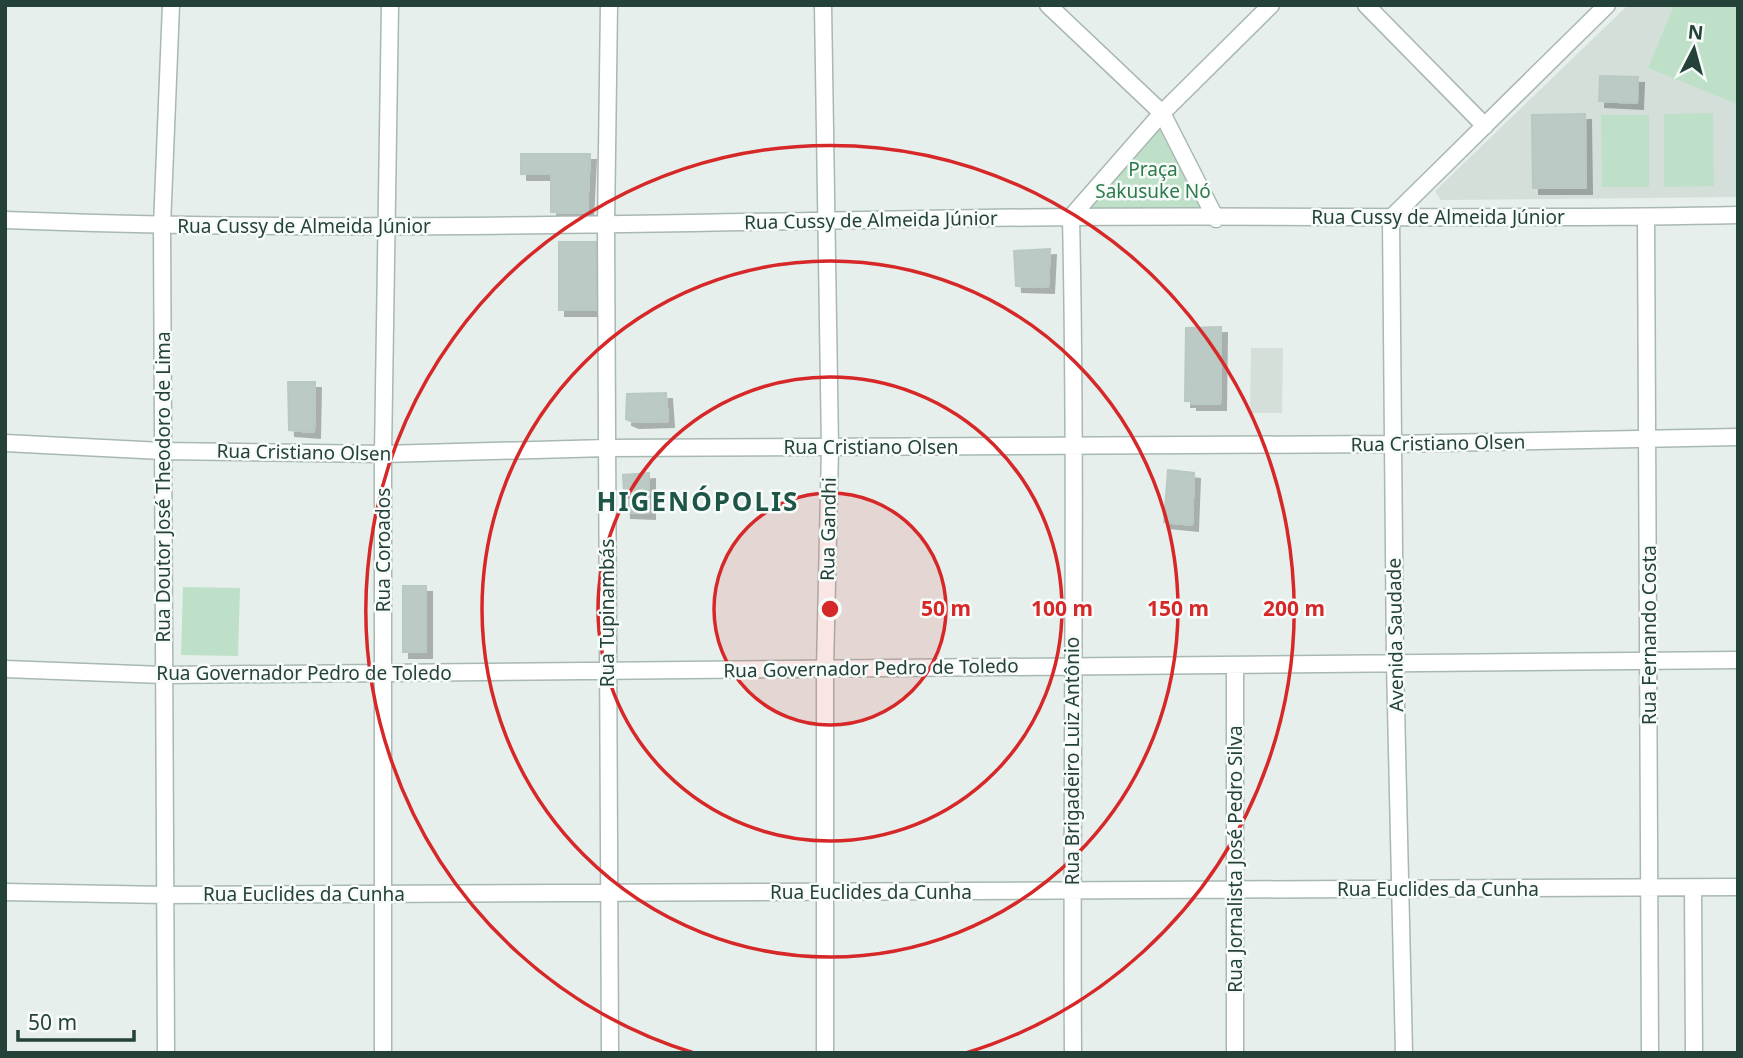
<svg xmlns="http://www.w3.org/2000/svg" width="1743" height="1058" font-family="'Noto Sans',sans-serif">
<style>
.built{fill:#d4dfda}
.green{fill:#bfe0c8}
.building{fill:#bbcac4;stroke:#b8c9c2;stroke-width:2;filter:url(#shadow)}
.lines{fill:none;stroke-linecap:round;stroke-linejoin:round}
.minor-casing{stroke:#a8b8b2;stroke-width:19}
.minor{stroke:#fff;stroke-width:16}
.ring{fill:none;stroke:#d62828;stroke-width:3.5}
.labels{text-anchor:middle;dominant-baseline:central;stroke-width:5;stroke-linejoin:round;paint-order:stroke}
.park-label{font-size:19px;fill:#2d7a4b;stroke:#f7fbf9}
.street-label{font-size:19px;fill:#24423a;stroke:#f7fbf9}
.district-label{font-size:26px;font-weight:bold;letter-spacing:2px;fill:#1f5548;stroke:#f7fbf9}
.centre{fill:#d62828;stroke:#f7fbf9;stroke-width:3.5}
.ring-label{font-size:21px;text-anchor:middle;font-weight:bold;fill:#d62828;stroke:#f7fbf9;stroke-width:5;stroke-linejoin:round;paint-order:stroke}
</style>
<defs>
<filter id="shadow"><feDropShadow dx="6" dy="6" stdDeviation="0" flood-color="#0004"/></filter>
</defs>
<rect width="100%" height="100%" fill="#e6efeb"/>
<!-- built -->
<path class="built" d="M1628 5H1738V197L1441 200 1435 191Z
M1251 348H1283L1282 413H1250Z"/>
<!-- green -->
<path class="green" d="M1674 5H1738L1737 104 1648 68Z
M1713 113 1714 186 1664 187V114Z
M1601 115H1649V187H1602Z
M1162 116 1213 216H1074Z
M183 587 240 588 238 656 181 655Z"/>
<!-- building -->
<path class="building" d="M1600 76 1638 77 1637 103 1599 101Z
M1585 114 1586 188H1533L1532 115Z
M521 154H590L587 213 551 212V174H521Z
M559 242H596V310H559Z
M1050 249 1048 287 1016 286 1014 251Z
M1221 327 1220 404H1191V401H1185L1186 328Z
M288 382H315L314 432 289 430Z
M666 393 668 421 633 422 626 419 627 394Z
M1168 470 1194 473 1192 525 1164 522Z
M649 473V513L625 512 623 475Z
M403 586H426V652H403Z"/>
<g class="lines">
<defs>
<path id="minor" d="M609 5 606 225 610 1053
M823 5 830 448 825 669V1053
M1048 5 1162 113 1216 219
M1366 5 1485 126
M1646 217 1650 1053
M5 220C359 234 713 221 1067 217 1291 215 1514 220 1738 215
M5 443 162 451 383 454 607 448 1393 444 1738 437
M1235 665V1053
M5 669 163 675 1738 660
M1693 888 1694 1053
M5 892 165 895 1738 887
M166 1053 162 226 171 5
M383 1053V454L390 5
M1073 1053C1071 774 1077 496 1071 217L1162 113 1271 5
M1404 1053 1395 663 1391 218 1607 5"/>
</defs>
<!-- minor casing -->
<use href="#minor" class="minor-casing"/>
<!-- minor -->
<use href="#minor" class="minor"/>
</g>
<!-- distance rings -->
<circle cx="830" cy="609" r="116" fill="#d62828" fill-opacity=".12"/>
<g class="ring">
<circle cx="830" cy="609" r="116"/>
<circle cx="830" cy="609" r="232"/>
<circle cx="830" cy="609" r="348"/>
<path d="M694 1053A464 464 0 1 1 966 1053"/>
</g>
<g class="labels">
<!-- park labels -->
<g class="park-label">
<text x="1153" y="169">Praça<tspan x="1153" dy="22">Sakusuke Nó</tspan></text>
</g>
<!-- street labels -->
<g class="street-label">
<text x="1438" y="217">Rua Cussy de Almeida Júnior</text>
<text transform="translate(871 220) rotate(-1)">Rua Cussy de Almeida Júnior</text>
<text x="304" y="226">Rua Cussy de Almeida Júnior</text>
<text transform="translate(1438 443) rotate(-1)">Rua Cristiano Olsen</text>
<text x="871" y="447">Rua Cristiano Olsen</text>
<text transform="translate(304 452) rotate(1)">Rua Cristiano Olsen</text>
<text transform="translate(163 487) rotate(-90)">Rua Doutor José Theodoro de Lima</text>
<text transform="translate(828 529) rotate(-89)">Rua Gandhi</text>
<text transform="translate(383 550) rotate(-90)">Rua Coroados</text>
<text transform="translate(607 613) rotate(-90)">Rua Tupinambás</text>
<text transform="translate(1395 635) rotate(-91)">Avenida Saudade</text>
<text transform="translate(1649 635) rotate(-90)">Rua Fernando Costa</text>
<text transform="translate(871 668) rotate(-1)">Rua Governador Pedro de Toledo</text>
<text x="304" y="673">Rua Governador Pedro de Toledo</text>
<text transform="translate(1072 761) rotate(-90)">Rua Brigadeiro Luiz Antônio</text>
<text transform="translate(1235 859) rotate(-90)">Rua Jornalista José Pedro Silva</text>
<text x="1438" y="889">Rua Euclides da Cunha</text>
<text x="871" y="892">Rua Euclides da Cunha</text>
<text x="304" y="894">Rua Euclides da Cunha</text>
</g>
<!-- district labels -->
<g class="district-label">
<text x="698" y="501">HIGENÓPOLIS</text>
</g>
</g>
<circle cx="830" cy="609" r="10" class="centre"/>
<g class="ring-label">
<text x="946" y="616">50 m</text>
<text x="1062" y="616">100 m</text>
<text x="1178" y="616">150 m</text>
<text x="1294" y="616">200 m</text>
</g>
<!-- border -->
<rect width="1743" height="1058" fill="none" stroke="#24423a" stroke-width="14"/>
<!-- north arrow -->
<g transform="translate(1694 49) rotate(6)" stroke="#f7fbf9" stroke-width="5" paint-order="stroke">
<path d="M0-5L12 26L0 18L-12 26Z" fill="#24423a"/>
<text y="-10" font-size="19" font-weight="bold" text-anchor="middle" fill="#24423a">N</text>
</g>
<!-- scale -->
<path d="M18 1030v10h116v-10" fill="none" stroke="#24423a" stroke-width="3.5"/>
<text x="28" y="1030" font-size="21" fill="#24423a" stroke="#f7fbf9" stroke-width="5" paint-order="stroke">50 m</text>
</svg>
